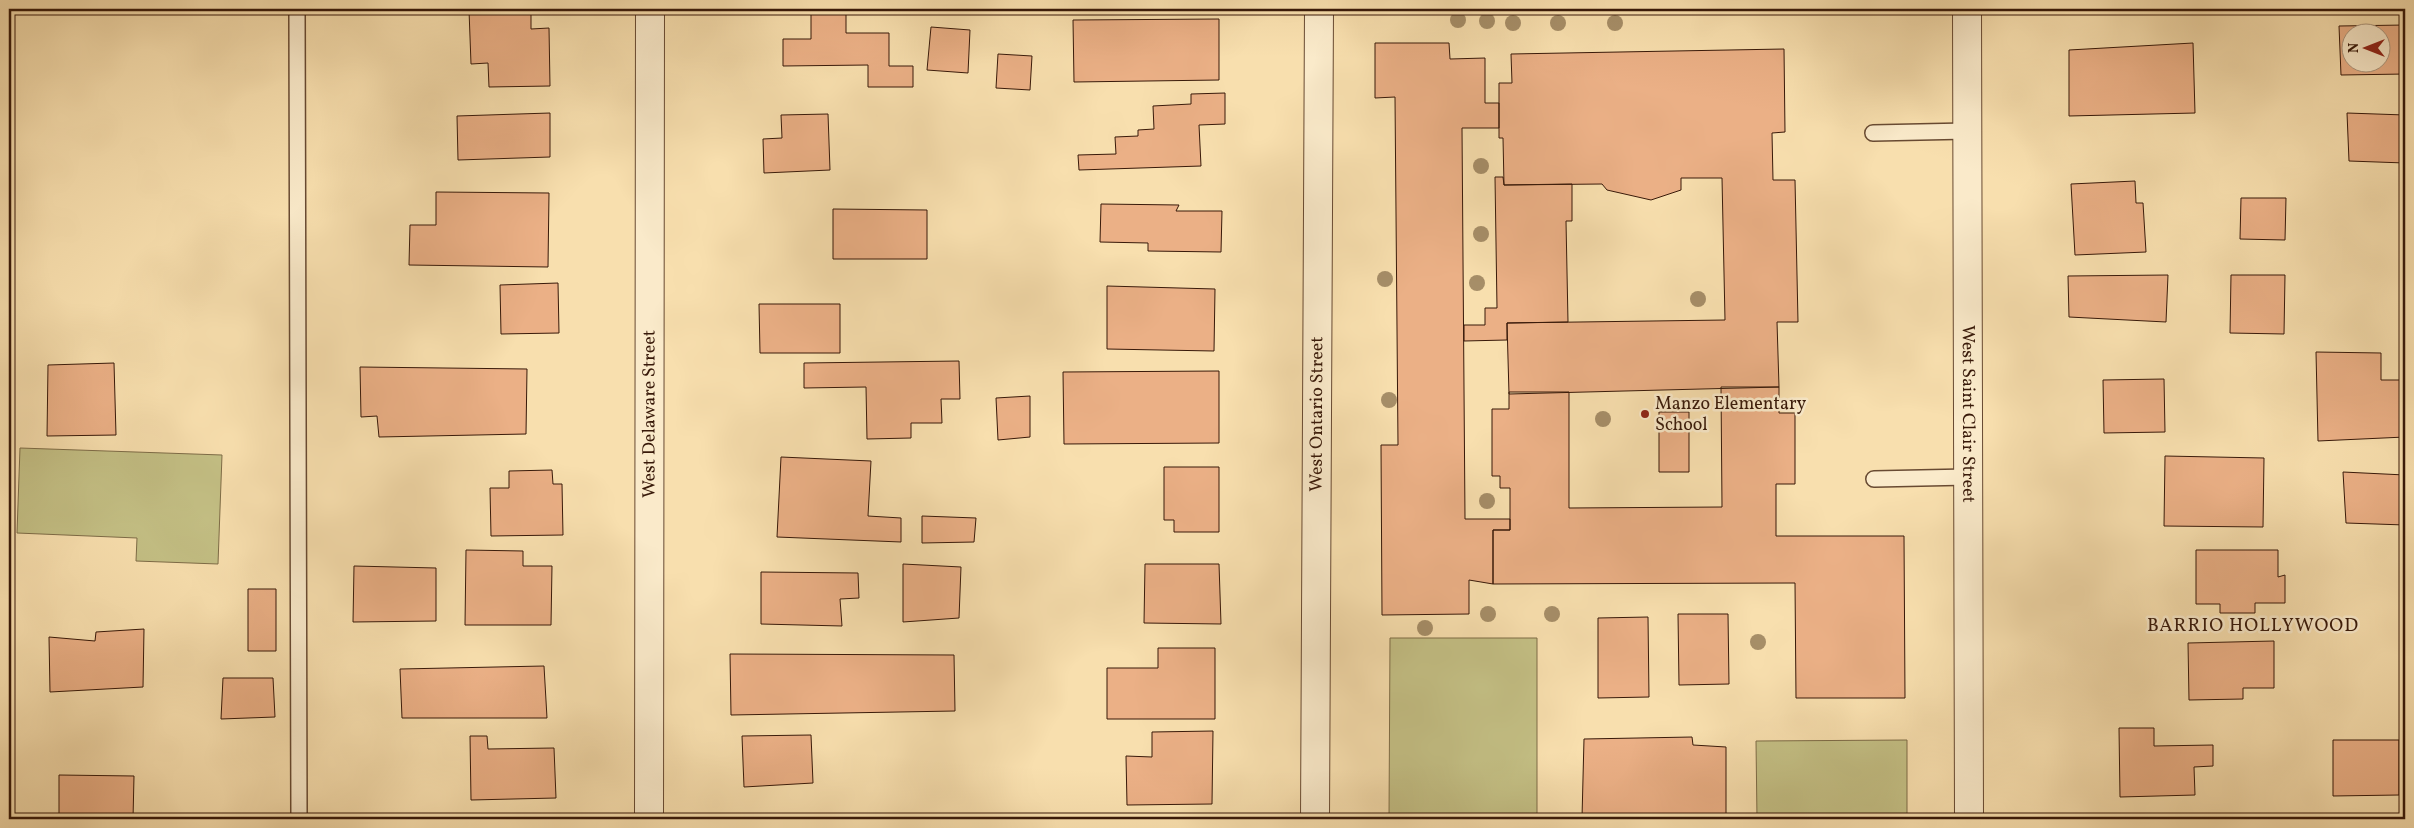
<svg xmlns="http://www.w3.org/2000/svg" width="2414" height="828" font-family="Vollkorn,serif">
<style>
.green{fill:#c4c085;stroke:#7e6c47}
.building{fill:#ebb086;stroke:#381909;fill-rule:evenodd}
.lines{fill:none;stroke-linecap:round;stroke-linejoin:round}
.service-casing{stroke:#684a32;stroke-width:18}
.minor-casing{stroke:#684a32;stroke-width:30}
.service{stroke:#faeaca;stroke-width:15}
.minor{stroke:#faeaca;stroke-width:28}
.tree{fill:#a68e68}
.poi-dot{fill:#8f2418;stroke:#faeaca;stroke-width:2}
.labels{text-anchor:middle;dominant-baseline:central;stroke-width:5;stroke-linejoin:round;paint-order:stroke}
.poi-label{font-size:18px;fill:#381909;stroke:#faeaca;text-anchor:start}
.street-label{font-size:18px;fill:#381909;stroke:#faeaca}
.neighbourhood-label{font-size:19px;letter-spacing:1px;fill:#381909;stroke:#faeaca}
</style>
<rect width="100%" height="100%" fill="#f8dfae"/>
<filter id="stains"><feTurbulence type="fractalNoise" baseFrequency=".004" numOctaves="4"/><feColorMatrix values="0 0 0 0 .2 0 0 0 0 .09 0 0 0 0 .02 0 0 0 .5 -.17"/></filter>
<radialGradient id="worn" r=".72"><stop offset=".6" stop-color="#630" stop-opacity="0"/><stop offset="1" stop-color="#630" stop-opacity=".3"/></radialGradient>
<!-- green -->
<path class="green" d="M20 448 222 455 218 564 136 561 137 538 17 533Z
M1390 638H1537V819H1389Z
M1907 740V819H1757L1756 741Z"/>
<!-- building -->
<path class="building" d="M531 9V29L549 28 550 86 489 87 488 63 471 64 469 10Z
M811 9H846V33H889V66H913V87H868V65L783 66V39H811Z
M1219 19V80L1074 82 1073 20Z
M2405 25V74L2341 75 2339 26ZM2352 32H2382V62H2352Z
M931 27 970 30 968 73 927 70Z
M1375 43H1449L1450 59 1485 58V103H1499V128H1462L1465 519H1510V530H1493V584L1469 580V614L1382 615 1381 445H1398L1395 97 1375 98Z
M2193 43 2195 113 2069 116V50Z
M1784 49 1785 132 1772 133 1773 180H1795L1798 322H1777L1779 387 1509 394 1507 323 1725 320 1722 178H1681V190L1651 200 1607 190 1602 184 1504 185 1503 138H1499V83H1512L1511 54Z
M998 54 1032 56 1030 90 996 88Z
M1225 93V124L1199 125 1201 166 1079 170 1078 155 1116 154 1115 137 1138 136V130L1154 129 1153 106 1191 104V94Z
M550 113V157L458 160 457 116Z
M2347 113 2405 115V163L2349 161Z
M828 114 830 170 764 173 763 139 782 138 781 115Z
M1495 177H1503L1504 185 1572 184V221H1566L1568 322 1507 323V340L1464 341V325H1485V308H1497Z
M2135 181 2136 203H2143L2146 252 2075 255 2071 184Z
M436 192 549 193 548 267 409 265 410 225H436Z
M2241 198H2286L2285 240 2240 239Z
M1101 204 1179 205 1176 211H1222L1221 252 1148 251V243L1100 242Z
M833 209 927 210V259H833Z
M2168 275 2166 322 2069 317 2068 276Z
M2231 275H2285L2284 334 2230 333Z
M558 283 559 333 501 334 500 285Z
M1107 286 1215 289 1214 351 1107 349Z
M759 304H840V353H760Z
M2316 352 2381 353V380H2405V437L2318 441Z
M959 361 960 399H941L942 423H911V438L867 439 866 387 804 388V363Z
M114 363 116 435 47 436 48 365Z
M360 367 527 369 526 434 379 437 377 416 361 417Z
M1219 371V443L1064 444 1063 372Z
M2164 379 2165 432 2104 433 2103 380Z
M1721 387H1779V413H1795V484H1776V536H1904L1905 698H1796L1795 583 1493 584V530H1510V488H1500V476H1492V409H1509V392H1569V508L1722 507Z
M1030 396V437L998 440 996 398Z
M1659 412H1689V472H1659Z
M2165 456 2264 458 2263 527 2164 526Z
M781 457 871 461 868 516 901 518V542L777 537Z
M1164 467H1219V532H1174V520H1164Z
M552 470 553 484H562L563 535 491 536 490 488H509V471Z
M2343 472 2405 475V525L2346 523Z
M922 516 976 518 974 542 922 543Z
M466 550 523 551V566H552L551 625H465Z
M2196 550H2278V577L2285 575V603H2255V613H2220V604H2196Z
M903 564 961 567 959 618 903 622Z
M1145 564H1219L1221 624 1144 623Z
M354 566 436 568V621L353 622Z
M761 572 858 573 859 598 840 599 842 626 761 624Z
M248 589H276V651H248Z
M1678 614H1728L1729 684 1679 685Z
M1648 617 1649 697 1598 698V618Z
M144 629 143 687 50 692 49 637 95 641 96 632Z
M2274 641V688H2243V699L2189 700 2188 643Z
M1158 648H1215V719H1107V668H1158Z
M730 654 954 655 955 711 731 715Z
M544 666 547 718H402L400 669Z
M223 678H273L275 717 221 719Z
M2119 728H2154V746L2213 745V766L2194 767 2195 795 2120 797Z
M1213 731 1212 804 1127 805 1126 756 1152 757V732Z
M811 735 813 783 744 787 742 736Z
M470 736H487L488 749 554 748 556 798 471 800Z
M1692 737 1693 745 1726 747V819H1659V816L1582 818 1584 739Z
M2333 740H2399V795L2333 796Z
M59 775 134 776 133 819H59Z
M479 814 564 816V819H479Z
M379 815 412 816V819H379Z"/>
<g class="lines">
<defs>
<path id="service" d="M297 9 299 819
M1873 133 1967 131
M1874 479 1968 477"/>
<g id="minor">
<path id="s1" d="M1967 9 1969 819"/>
<path id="s2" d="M649 819 650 9"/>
<path id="s3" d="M1315 819 1319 9"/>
</g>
</defs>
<!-- service casing -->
<use href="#service" class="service-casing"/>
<!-- minor casing -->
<use href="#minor" class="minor-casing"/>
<!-- service -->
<use href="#service" class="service"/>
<!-- minor -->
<use href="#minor" class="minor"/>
</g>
<!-- trees -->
<g class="tree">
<circle cx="1458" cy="20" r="8"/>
<circle cx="1487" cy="21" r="8"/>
<circle cx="1513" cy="23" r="8"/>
<circle cx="1558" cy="23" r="8"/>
<circle cx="1615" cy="23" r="8"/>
<circle cx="1481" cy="166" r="8"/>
<circle cx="1481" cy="234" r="8"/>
<circle cx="1385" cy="279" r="8"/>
<circle cx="1477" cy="283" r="8"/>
<circle cx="1698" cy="299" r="8"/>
<circle cx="1389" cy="400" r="8"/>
<circle cx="1603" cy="419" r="8"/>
<circle cx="1487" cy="501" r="8"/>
<circle cx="1488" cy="614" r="8"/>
<circle cx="1552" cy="614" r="8"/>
<circle cx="1425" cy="628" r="8"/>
<circle cx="1758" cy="642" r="8"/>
</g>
<!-- markers -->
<circle class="poi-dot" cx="1645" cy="414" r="5"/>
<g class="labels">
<!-- poi labels -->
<g class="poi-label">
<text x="1655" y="404">Manzo Elementary<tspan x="1655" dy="21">School</tspan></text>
</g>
<!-- street labels -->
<g class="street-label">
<text stroke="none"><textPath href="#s2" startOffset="405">West Delaware Street</textPath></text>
<text stroke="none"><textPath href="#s3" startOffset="405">West Ontario Street</textPath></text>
<text stroke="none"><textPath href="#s1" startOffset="405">West Saint Clair Street</textPath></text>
</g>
<!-- neighbourhood labels -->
<g class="neighbourhood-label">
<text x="2253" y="626">BARRIO HOLLYWOOD</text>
</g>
</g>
<!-- margin -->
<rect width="2414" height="828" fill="none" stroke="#f8dfae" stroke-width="30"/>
<rect x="10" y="10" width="2394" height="808" fill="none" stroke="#381909" stroke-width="2.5"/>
<rect x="15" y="15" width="2384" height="798" fill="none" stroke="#381909"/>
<!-- north arrow -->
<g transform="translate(2366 48) rotate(270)"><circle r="24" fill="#faeaca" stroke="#ac967d"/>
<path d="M0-4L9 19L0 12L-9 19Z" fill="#8f2418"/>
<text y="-8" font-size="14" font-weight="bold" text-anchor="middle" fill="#381909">N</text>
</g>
<rect width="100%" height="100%" filter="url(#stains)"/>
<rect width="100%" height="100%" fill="url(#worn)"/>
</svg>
